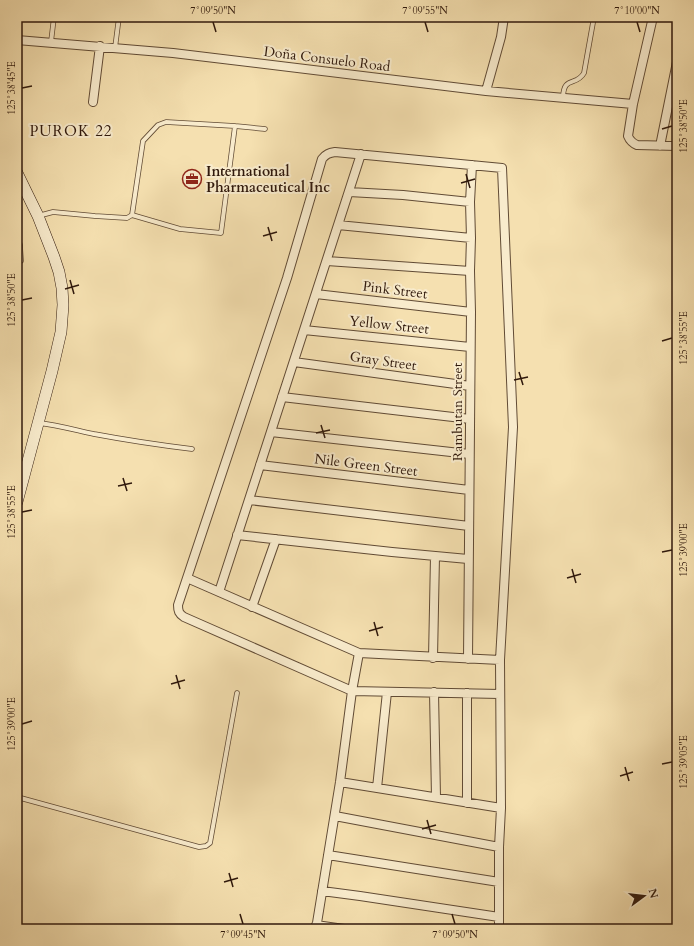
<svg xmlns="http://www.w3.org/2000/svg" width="694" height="946" font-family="Cardo,serif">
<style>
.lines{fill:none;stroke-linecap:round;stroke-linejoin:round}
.lane-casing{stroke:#614b35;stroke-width:5.5}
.street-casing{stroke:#614b35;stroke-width:10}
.secondary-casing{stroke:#30190c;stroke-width:12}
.lane{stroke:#f8ebcc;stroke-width:4}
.street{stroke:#f8ebcc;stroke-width:8}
.secondary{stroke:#f8ebcc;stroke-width:11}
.ticks{fill:none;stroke:#30190c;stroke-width:1.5}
.labels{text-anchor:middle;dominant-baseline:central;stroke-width:4;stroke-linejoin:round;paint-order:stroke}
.street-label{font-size:14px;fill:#30190c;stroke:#f8ebcc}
.poi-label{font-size:14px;font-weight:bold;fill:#30190c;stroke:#f8ebcc;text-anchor:start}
.neighbourhood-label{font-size:15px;letter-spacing:1px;fill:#30190c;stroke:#f8ebcc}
.neatline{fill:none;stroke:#30190c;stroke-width:1.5}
.ticks-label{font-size:10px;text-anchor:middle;fill:#30190c}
</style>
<rect width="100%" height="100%" fill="#f5e0b0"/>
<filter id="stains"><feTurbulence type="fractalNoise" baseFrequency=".005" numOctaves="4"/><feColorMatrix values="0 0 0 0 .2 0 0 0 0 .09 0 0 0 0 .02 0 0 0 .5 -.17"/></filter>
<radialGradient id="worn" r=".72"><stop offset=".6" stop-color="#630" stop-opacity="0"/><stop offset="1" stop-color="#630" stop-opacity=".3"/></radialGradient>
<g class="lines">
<defs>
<path id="lane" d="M51 42 54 17
M115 48 119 17
M563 97C564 75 576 87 584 73L594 17
M132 215 180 229 221 233 235 126
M38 216 53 212 95 216 127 218 132 215 143 141 158 125 166 122 235 126 265 129
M17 235 20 245 21 261
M39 423C57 425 75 430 94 434 126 440 159 445 192 449
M17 797 199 847 206 846 210 843 237 693"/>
<path id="street" d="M653 17 633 104 628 136C630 141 632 143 637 145L677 146
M17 40 173 53 486 91 633 104
M486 91 501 37 504 17
M93 102 100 46
M660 146 677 62
M349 192 403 195 470 202
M338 225 471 238
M327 261 470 271
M316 294 471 312
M304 330 470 347
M294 362 470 386
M282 397 470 419
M271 432 469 454
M260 465 469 490
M249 500 469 526
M237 535 392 552 468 559
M187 578 359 653 500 660
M219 592 361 154
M252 607 276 539
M433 658 435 556
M468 659 471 312 470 271 471 238 470 202 472 165
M434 692 436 797
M340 782 501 808
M377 788 387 692
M467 803V693
M335 816 499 847
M328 855 499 882
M322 891 360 896 499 917
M316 925 344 929
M316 929 340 782 352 691 359 653
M499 929V847L501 808 500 660 513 427 502 168 335 152C329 153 326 154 322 159L287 278 178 605C178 611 179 614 184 617L352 691 500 694"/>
<path id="secondary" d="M17 173 38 216 54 257 59 272 62 288 63 305 61 332 52 371 17 502"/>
</defs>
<!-- lane casing -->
<use href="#lane" class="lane-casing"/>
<!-- street casing -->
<use href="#street" class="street-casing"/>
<!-- secondary casing -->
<use href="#secondary" class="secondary-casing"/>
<!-- lane -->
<use href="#lane" class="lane"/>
<!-- street -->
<use href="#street" class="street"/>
<!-- secondary -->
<use href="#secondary" class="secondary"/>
</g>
<!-- ticks -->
<path class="ticks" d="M213 22 216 32M425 22 428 32M637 22 640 32M22 88 32 86M662 129 672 126M466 174 470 188M461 183 475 179M268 227 272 241M263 236 277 232M70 280 74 294M65 289 79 285M22 300 32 298M662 341 672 338M519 372 523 385M514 380 528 377M321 425 325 438M316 433 330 430M123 478 127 491M118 486 132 483M22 512 32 510M662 552 672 550M572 569 576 583M567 578 581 574M374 622 378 636M369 631 383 627M176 675 180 689M171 684 185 680M22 724 32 721M662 764 672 762M625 767 629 781M620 776 633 772M427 820 431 834M422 829 436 825M229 873 233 887M224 882 238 878M240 914 243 924M452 914 455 924"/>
<!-- icons -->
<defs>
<symbol id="office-ring" viewBox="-11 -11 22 22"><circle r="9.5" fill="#f8ebcc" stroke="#8f2418" stroke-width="1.5"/><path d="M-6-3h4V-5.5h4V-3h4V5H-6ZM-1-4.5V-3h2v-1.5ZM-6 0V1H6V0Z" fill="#8f2418"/></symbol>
</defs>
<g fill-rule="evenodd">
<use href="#office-ring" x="181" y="168" width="22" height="22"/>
</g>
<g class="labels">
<!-- street labels -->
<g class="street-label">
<text transform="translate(327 59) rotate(7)">Doña Consuelo Road</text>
<text transform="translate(395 290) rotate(7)">Pink Street</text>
<text transform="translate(389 325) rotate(6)">Yellow Street</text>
<text transform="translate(383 361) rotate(8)">Gray Street</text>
<text transform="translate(457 412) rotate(-90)">Rambutan Street</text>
<text transform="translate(366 465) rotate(7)">Nile Green Street</text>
</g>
<!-- poi labels -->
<g class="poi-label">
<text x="206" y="171">International<tspan x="206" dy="16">Pharmaceutical Inc</tspan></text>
</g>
<!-- neighbourhood labels -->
<g class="neighbourhood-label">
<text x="71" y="131">PUROK 22</text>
</g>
</g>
<!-- margin -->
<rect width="694" height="946" fill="none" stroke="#f5e0b0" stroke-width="44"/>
<!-- north arrow -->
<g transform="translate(644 896) rotate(75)" stroke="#f8ebcc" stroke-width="3" paint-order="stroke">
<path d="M0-3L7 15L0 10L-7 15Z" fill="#30190c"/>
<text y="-6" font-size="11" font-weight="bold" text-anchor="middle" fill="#30190c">N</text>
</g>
<rect x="22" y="22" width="650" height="902" class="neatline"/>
<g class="ticks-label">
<text x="213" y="14">7°09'50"N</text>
<text x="425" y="14">7°09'55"N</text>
<text x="637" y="14">7°10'00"N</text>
<text transform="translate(11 88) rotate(-90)" y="4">125°38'45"E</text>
<text transform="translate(683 126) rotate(-90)" y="4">125°38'50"E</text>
<text transform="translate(11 300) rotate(-90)" y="4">125°38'50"E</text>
<text transform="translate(683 338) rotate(-90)" y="4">125°38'55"E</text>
<text transform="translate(11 512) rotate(-90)" y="4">125°38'55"E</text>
<text transform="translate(683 550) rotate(-90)" y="4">125°39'00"E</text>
<text transform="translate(11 724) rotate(-90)" y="4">125°39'00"E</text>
<text transform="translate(683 762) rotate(-90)" y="4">125°39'05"E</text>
<text x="243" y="938">7°09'45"N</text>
<text x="455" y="938">7°09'50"N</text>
</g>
<rect width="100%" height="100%" filter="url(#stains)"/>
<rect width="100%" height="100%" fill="url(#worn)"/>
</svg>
